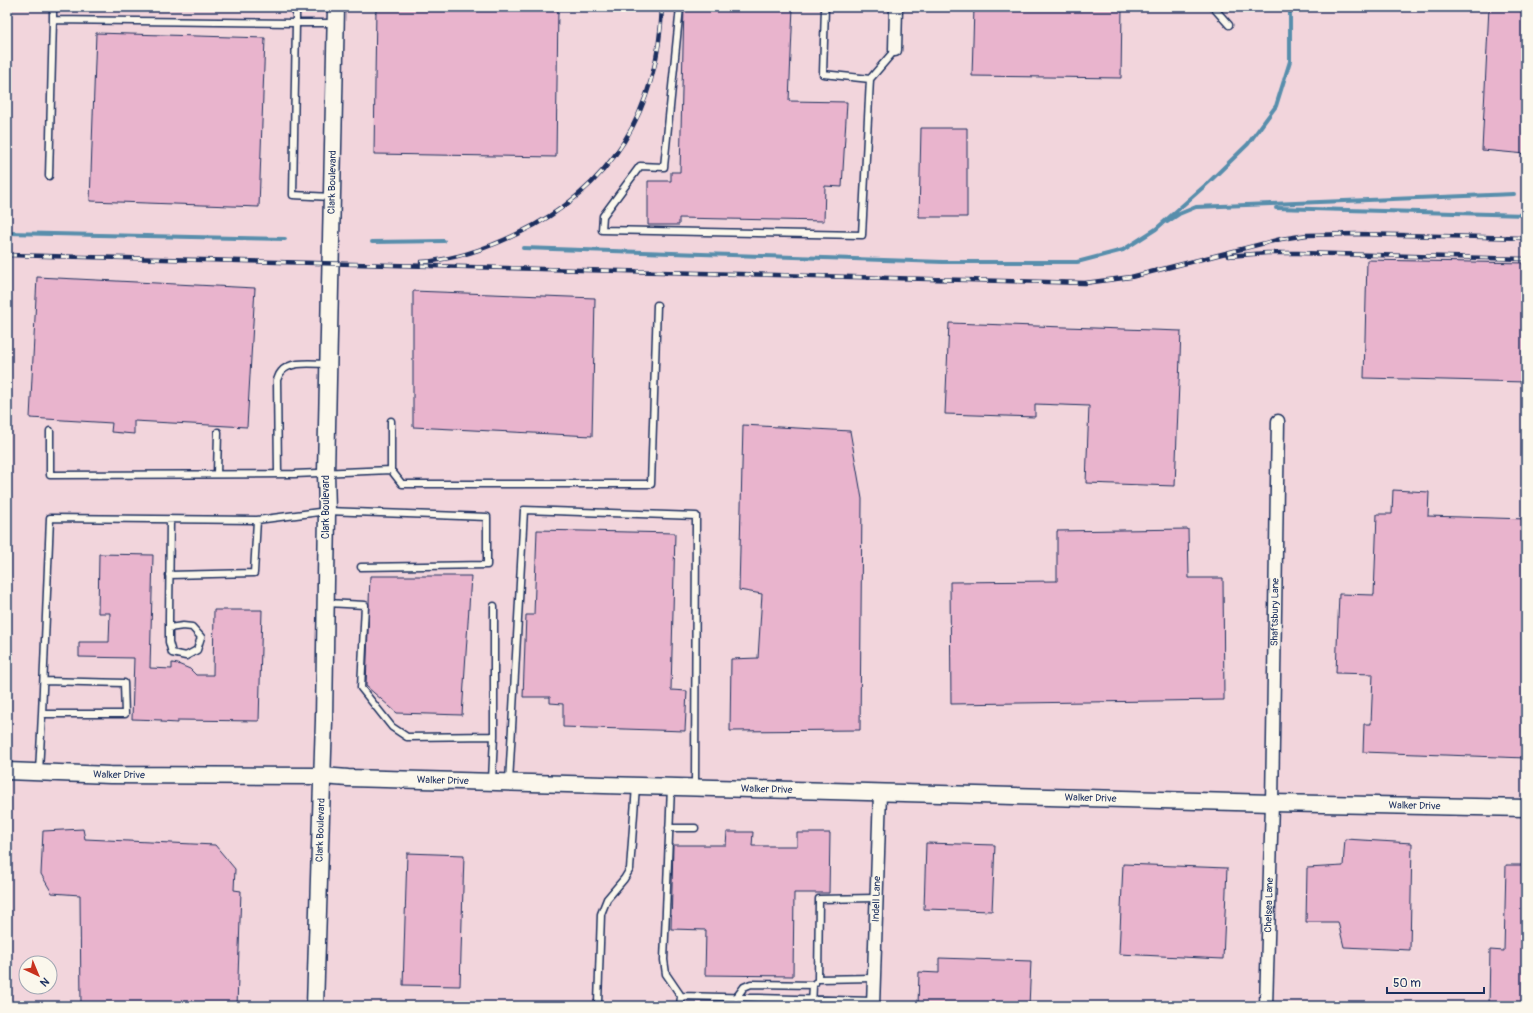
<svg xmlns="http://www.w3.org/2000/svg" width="1533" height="1013" font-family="Pangolin,sans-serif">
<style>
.built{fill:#f2d5dc;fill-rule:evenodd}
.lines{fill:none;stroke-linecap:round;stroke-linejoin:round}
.stream{stroke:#588eac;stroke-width:4}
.building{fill:#e9b4cd;stroke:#1b2f5e}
.lane-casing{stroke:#1b2f5e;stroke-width:9}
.street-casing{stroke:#1b2f5e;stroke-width:15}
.secondary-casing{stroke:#1b2f5e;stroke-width:19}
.lane{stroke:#fbf7ec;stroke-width:6}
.street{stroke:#fbf7ec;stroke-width:12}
.secondary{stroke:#fbf7ec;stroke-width:16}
.rail-casing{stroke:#1b2f5e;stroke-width:4.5}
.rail{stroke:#fbf7ec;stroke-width:3;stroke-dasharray:9;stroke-linecap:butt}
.labels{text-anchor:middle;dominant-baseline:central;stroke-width:3.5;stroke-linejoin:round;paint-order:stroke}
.street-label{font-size:10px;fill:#1b2f5e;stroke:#fbf7ec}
</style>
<rect width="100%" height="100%" fill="#f6e3e3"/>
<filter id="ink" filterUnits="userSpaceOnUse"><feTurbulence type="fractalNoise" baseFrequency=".025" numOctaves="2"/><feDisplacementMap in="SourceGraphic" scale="8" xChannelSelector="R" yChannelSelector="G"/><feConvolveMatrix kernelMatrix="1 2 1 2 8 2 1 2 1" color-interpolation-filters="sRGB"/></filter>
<g filter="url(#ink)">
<!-- built -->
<path class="built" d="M7 7H1526V1006H7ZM26 963H50V987H26Z"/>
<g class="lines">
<!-- stream -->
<path class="stream" d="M1276 208 1526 215
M1167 222 1179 214 1196 207 1514 194
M7 233 285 239
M372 242 444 241
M523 248 943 262H1077L1123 250 1156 229 1209 182 1248 144 1276 106 1290 61V7"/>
</g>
<!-- building -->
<path class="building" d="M376 7H558L556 157 374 154Z
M684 7H793L789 101 847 102 842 187 825 186 824 221 679 218V225H648V181H671V172H680Z
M974 7H1122L1121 78 972 76Z
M1489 7H1526V154L1482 150Z
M96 33 265 38 259 207 90 201Z
M921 128H967V217H919Z
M1367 260 1526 263V382L1364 378Z
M37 277 255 288 247 427 134 421V434L111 432 112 423 30 418Z
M413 291 595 298 592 436 413 427Z
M949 323 1181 331 1175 486 1086 483 1089 406 1035 404V417L945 414Z
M743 425 850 431 862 499 860 730 730 731 731 659 758 658 762 594 739 590Z
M1393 490 1429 492 1428 516 1526 519V758L1363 752 1364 724H1371L1373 674 1336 673 1339 594 1374 595 1377 514H1392Z
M1188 529 1189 578H1223L1224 700 951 704 950 582 1057 581V531Z
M537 530 675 533 671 690 687 691 685 731 563 727V704L550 703V697H523L526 615H534Z
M99 554 153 555 150 668 172 669V663L178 664 190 669 196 675H213L214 610H262L259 721 178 720V723L161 722 162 720 132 719 134 658 79 657V642H109L110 613H98Z
M370 576H471L462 715 397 713 366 686Z
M83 829 85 839 215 845 235 869 234 890 241 891 237 1006H81L80 895 52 893 41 874 43 831Z
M727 832H753L752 846H797V833H830L829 893H794L793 976 705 975 706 930 671 929 673 845H726Z
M1345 839 1412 843 1410 950 1344 947 1338 922H1306L1307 868 1343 866Z
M926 843 995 845 992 911 924 909Z
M407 853 464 855 460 986 403 985Z
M1123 864 1227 868 1223 959 1119 954Z
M1506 865H1526V1006H1489L1490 950 1504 951Z
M939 958 1031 961 1029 1006H918L919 972 939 973Z"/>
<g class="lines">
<defs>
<path id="lane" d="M53 7V20L296 23 293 195 331 197
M296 7V23H335
M680 7 664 167 640 166 603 216 602 230 862 235 870 79 895 50
M825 7 823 74 870 79
M1213 7 1229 25
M49 176 53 20
M50 431V475L294 474 391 470V421
M391 470 402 484H651L657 305
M217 474 218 432
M278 474 277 380C278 378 279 374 281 372 290 360 314 364 328 364
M169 575 254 573 257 520
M327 603 365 605 361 688 392 727 407 737 494 736V606
M169 628 183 626 192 627 201 637 197 650 186 656 172 653 169 642V618L170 519
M42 714H125L124 683 44 681
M39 772 42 714 50 518 257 520 327 511 487 517V565L361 567
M492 781 494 736
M509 782 524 510 696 516 695 786
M671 787 664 960 666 974 681 996
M669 828H695
M874 978 818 979 819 899 876 898
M736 998 744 987 751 984 813 985
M598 1003 601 914 607 899 624 879 630 869 636 786
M680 1006 681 996 873 1001
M812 1006 813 985 815 983"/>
<g id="street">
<path d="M895 50 896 7"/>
<path id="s1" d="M873 1006 880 793"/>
<path id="s2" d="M1266 1006 1272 803 1278 421"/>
</g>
<g id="secondary">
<path id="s3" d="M7 771 110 775 322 776 348 778 1272 803 1526 808"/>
<path id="s4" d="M315 1006 324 720 327 511 326 473 336 7"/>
</g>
</defs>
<!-- lane casing -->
<use href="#lane" class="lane-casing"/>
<!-- street casing -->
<use href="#street" class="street-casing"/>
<!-- secondary casing -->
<use href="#secondary" class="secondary-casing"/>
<!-- lane -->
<use href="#lane" class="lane"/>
<!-- street -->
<use href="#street" class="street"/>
<!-- secondary -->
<use href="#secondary" class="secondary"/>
<defs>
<path id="rail" d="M7 255 1085 283 1131 277 1281 239 1307 235 1357 234 1526 238
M1228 256 1267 253H1298L1526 259
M421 262C454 260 488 248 517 234 612 189 658 110 662 7"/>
</defs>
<!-- rail casing -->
<use href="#rail" class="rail-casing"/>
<!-- rail -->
<use href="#rail" class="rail"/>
</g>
</g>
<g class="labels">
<!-- street labels -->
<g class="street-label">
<text stroke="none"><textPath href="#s4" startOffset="824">Clark Boulevard</textPath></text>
<text transform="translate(326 507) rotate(-90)">Clark Boulevard</text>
<text stroke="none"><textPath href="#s2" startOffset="394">Shaftsbury Lane</textPath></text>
<text stroke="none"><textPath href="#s3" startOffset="112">Walker Drive</textPath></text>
<text stroke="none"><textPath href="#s3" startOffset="436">Walker Drive</textPath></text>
<text stroke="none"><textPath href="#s3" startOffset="760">Walker Drive</textPath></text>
<text stroke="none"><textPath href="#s3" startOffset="1084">Walker Drive</textPath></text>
<text stroke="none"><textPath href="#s3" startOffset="1408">Walker Drive</textPath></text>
<text stroke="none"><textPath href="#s4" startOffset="176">Clark Boulevard</textPath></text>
<text stroke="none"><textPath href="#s1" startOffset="107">Indell Lane</textPath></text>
<text stroke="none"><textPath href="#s2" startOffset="101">Chelsea Lane</textPath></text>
</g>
</g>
<!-- margin -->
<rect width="1533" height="1013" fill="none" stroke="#fbf7ec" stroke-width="24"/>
<rect x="12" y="12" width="1509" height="989" fill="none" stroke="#1b2f5e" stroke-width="1.5" filter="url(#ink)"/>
<!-- north arrow -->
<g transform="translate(38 975) rotate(136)"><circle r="19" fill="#fbf7ec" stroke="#a1a7b3"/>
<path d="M0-3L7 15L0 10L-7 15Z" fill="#c8321e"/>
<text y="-6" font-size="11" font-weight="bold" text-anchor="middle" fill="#1b2f5e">N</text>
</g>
<!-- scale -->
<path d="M1387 987v6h97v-6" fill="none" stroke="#1b2f5e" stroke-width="2"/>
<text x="1393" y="987" font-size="12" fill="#1b2f5e" stroke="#fbf7ec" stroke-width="3" paint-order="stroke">50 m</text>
</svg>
